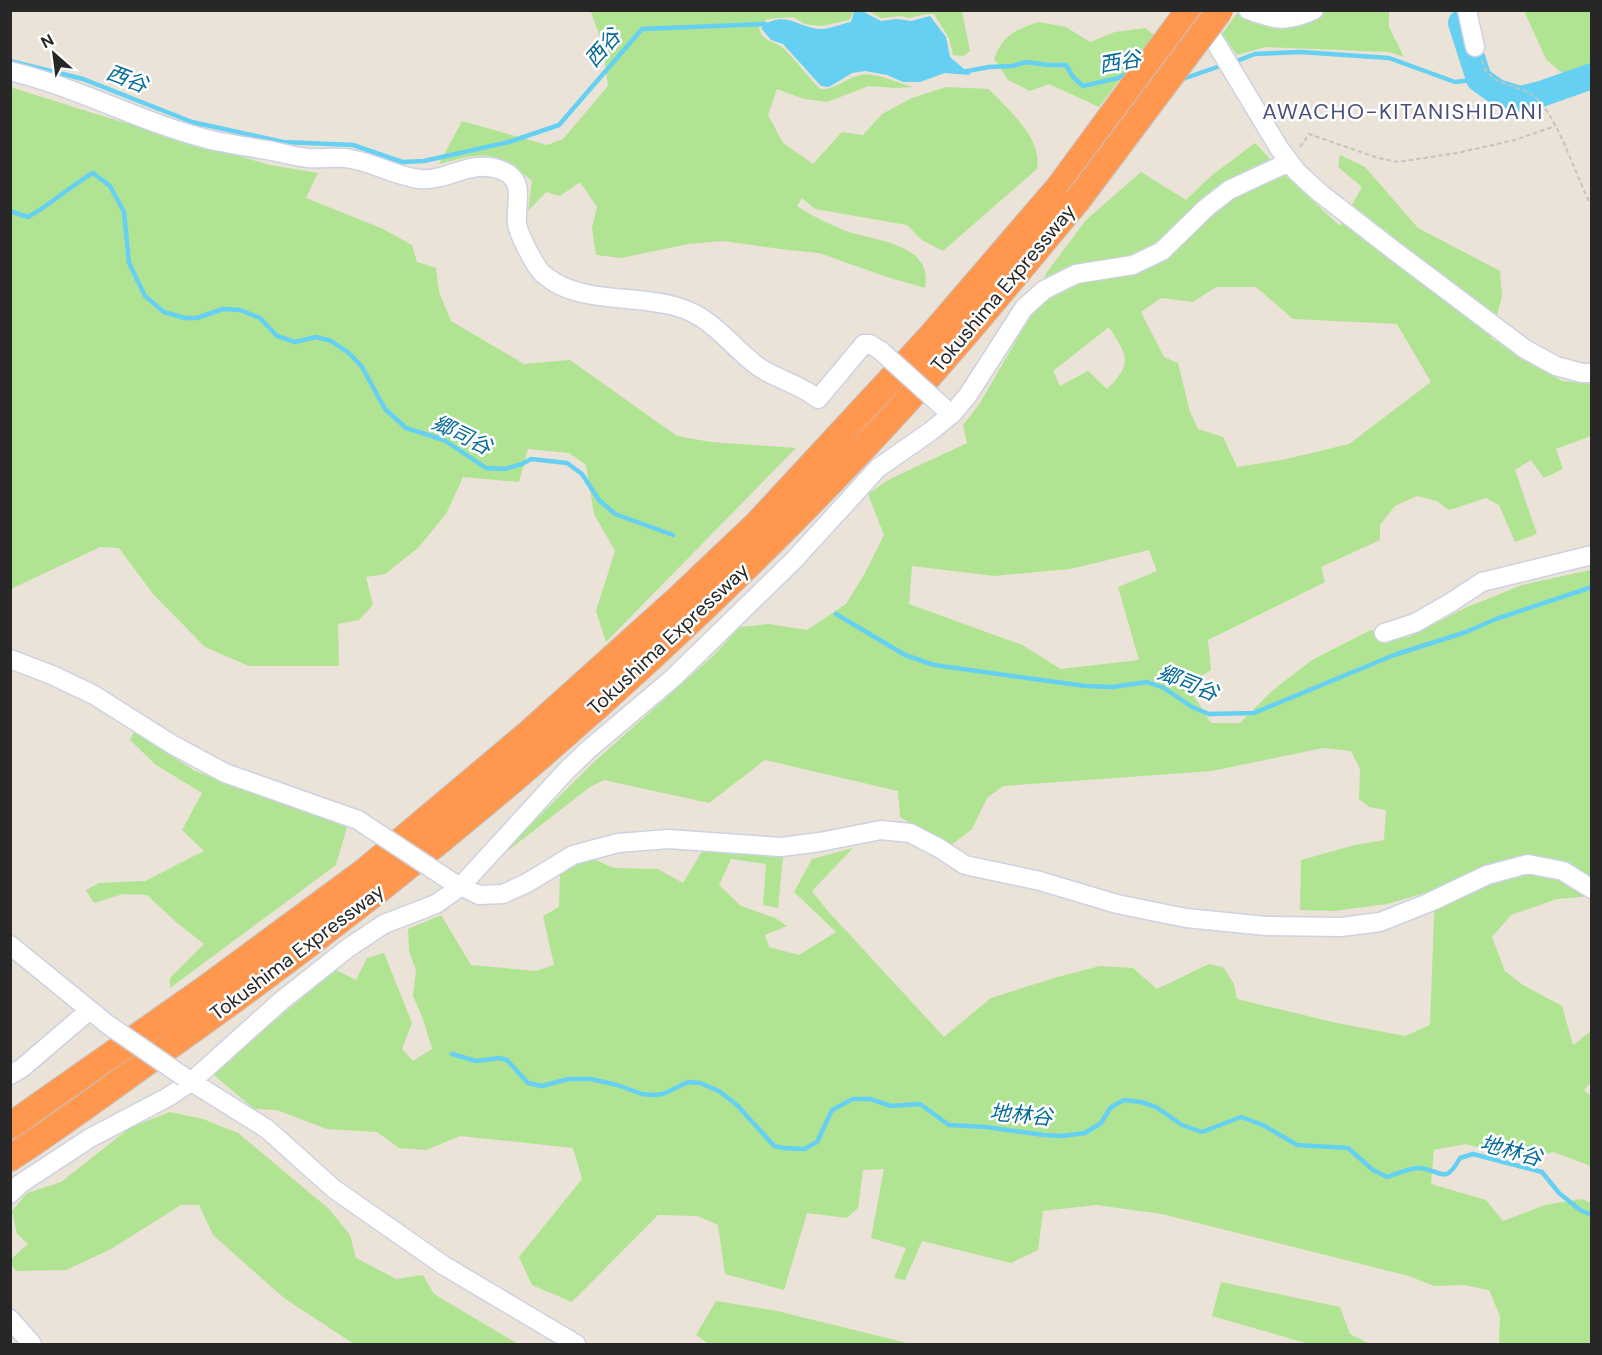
<svg xmlns="http://www.w3.org/2000/svg" width="1602" height="1355" font-family="'DM Sans','Noto Sans JP',sans-serif">
<style>
.green{fill:#b0e492;fill-rule:evenodd}
.water{fill:#66d0f2}
.lines{fill:none;stroke-linecap:round;stroke-linejoin:round}
.stream{stroke:#66d0f2;stroke-width:4.5}
.river{stroke:#66d0f2;stroke-width:26}
.minor-casing{stroke:#cdd2e2;stroke-width:21}
.highway-casing{stroke:#c3c3c3;stroke-width:28}
.path{stroke:#c3c3c3;stroke-width:2;stroke-dasharray:4.5 3;stroke-linecap:butt}
.minor{stroke:#fff;stroke-width:18}
.highway{stroke:#ff974f;stroke-width:26}
.minor-bridge-casing{stroke:#cdd2e2;stroke-width:21;stroke-linecap:butt}
.highway-bridge-casing{stroke:#c3c3c3;stroke-width:28;stroke-linecap:butt}
.minor-bridge{stroke:#fff;stroke-width:18}
.highway-bridge{stroke:#ff974f;stroke-width:26}
.labels{text-anchor:middle;dominant-baseline:central;stroke-width:5;stroke-linejoin:round;paint-order:stroke}
.street-label{font-size:20px;fill:#272727;stroke:#fff}
.water-label{font-size:21px;font-style:italic;fill:#086c9a;stroke:#fff}
.quarter-label{font-size:22px;letter-spacing:1.5px;fill:#475179;stroke:#fff}
</style>
<rect width="100%" height="100%" fill="#ebe2d8"/>
<!-- green -->
<path class="green" d="M590 10 854 11 849 20 821 26 805 24 793 17 767 19 759 27C761 42 774 40 783 48 796 60 807 76 820 89 837 90 845 78 861 75 878 72 896 83 913 87L895 88 869 86 827 102 804 99 777 89 768 115 783 143 813 164 842 132 863 135 882 114 912 98 946 87 989 89C1008 110 1043 138 1037 169L943 251 922 240 907 225 815 209 802 198 797 206C810 215 827 223 843 230 872 241 934 242 925 288L887 277 819 253 788 250 723 241 688 244 621 258 596 255 592 228 597 207 580 182 560 196 546 192 528 211 532 181C493 149 487 152 439 164L462 121 547 145 563 139 608 86 603 45Z
M868 11H962L970 51 963 56 953 55 949 38 934 14H926L909 18 901 16 881 18Z
M1320 11H1389V27L1404 57 1389 52 1265 47 1237 55 1222 34 1238 12 1272 25Z
M1524 11H1591V67L1562 73 1546 59Z
M1038 22 1066 27 1090 42 1115 32 1145 28 1154 35 1099 107 1049 84 1030 91 1008 80 994 59C1003 35 1015 30 1038 22Z
M10 87 99 115 270 165 318 173 306 198 381 228 412 245 417 262 436 268 439 292 451 321 524 364 570 360 677 436 711 442 796 448 606 642 596 611 615 551 594 514 586 465 569 453 528 449 519 482 463 477 446 514 418 548 385 574 366 577 373 605 359 620 338 624 339 666H249L205 647 153 594 119 548 100 547 11 589Z
M1255 143 1285 175 1340 226 1362 187 1338 167 1340 155 1365 167 1418 228 1500 271 1502 296 1491 338 1562 381 1591 384V436L1556 449 1563 469 1544 478 1531 460 1515 470 1537 534 1515 542 1499 505 1486 498 1449 510 1437 501 1417 496 1395 506 1380 525V540L1321 567 1325 582 1208 640 1211 670 1187 685 1211 723H1240L1273 690 1312 660 1371 630 1409 637 1465 608 1522 585 1591 570V896L1557 899 1511 915 1492 937 1505 971 1523 985 1562 1006 1573 1045 1591 1031V1082L1584 1090 1591 1096V1166L1553 1152 1527 1159 1465 1144 1434 1150 1431 1184 1486 1200 1503 1221 1545 1205 1582 1199 1591 1203V1344H1499L1500 1316 1489 1290 1464 1285 1434 1286 1409 1276 1162 1214 1096 1205 1043 1211 1038 1250 1011 1263 922 1241 905 1280 894 1278 906 1248 871 1238 884 1169 863 1170 858 1208 847 1218 807 1213 784 1290 725 1274 718 1225 698 1216 658 1215 572 1302 532 1285 519 1257 582 1179 573 1148 460 1136 426 1150 399 1148 377 1132 327 1129 277 1110 254 1109 214 1075 261 1032 336 970 356 980 367 958 384 953 412 1023 402 1049 413 1061 432 1049 423 1019 413 996 416 970 409 951 408 929 441 915 471 965 536 971 554 965 543 916 559 907 560 873 591 858 614 868 658 869 683 883 703 850 783 857 778 908 763 905 766 864 731 859 719 885 741 906 775 918 787 926 765 935 769 947 799 955 836 932 794 892 812 859 853 848 812 891 827 910 944 1037 991 998 1054 978 1100 966 1133 968 1157 989 1209 964 1223 967 1234 984 1237 999 1337 1023 1405 1036 1430 1025 1435 890 1387 904 1334 911 1300 910 1301 860 1355 845 1384 840 1386 810 1369 807 1359 799 1360 769 1351 751 1323 748 1212 771 1003 786 987 798 972 829 950 846 900 817 898 791 765 760 709 803 604 780 590 787 493 862 593 763 715 654 740 627 769 624 807 630 846 604 864 575 884 535 868 494 888 480 967 443 963 425 980 403 1024 327 1047 272 1086 220 1141 172 1186 200 1211 176ZM1216 287H1256L1293 319 1397 324 1431 382 1349 444 1282 460 1237 467 1223 437 1198 429 1190 412 1178 363 1164 357 1141 312 1161 298 1193 302ZM1109 327C1127 356 1134 362 1107 389L1088 371 1060 386 1053 371ZM1149 550 1157 571 1118 587 1139 660 1061 669 1022 645 909 604 912 566 994 576 1070 569Z
M134 732 195 771 347 827 336 865 170 988V978L204 944 176 922 147 895 123 894 94 903 86 890 99 883 145 881 204 851 182 830 202 793 156 765 130 740Z
M170 1112 203 1119 238 1133 329 1209 350 1235 356 1258 396 1279 423 1275 434 1294 518 1344H354L284 1298 213 1235 199 1205H181L111 1249 66 1270 16 1271 11 1264V1259L28 1244 17 1234 12 1211 27 1193 61 1182 131 1127Z
M1221 1282 1340 1307 1350 1334 1370 1344H1309L1212 1316Z
M716 1301 777 1311 911 1344H709L696 1335Z"/>
<!-- water -->
<path class="water" d="M862 11 881 21 897 19 911 21 930 16 946 37 950 57 971 75 945 73 920 82H903L887 75 865 71 852 73 829 87 821 86 783 44 771 40 761 28C785 7 800 30 823 29 832 28 842 24 851 22L854 12Z"/>
<g class="lines">
<!-- stream -->
<path class="stream" d="M10 61 83 79 192 122 283 142 353 145 402 162 424 161 509 142 559 125 642 29 765 24 771 26
M1234 62 1255 54 1301 52 1389 58 1455 82 1479 79
M962 72 989 67 1013 66 1026 62 1048 65H1066L1073 77 1083 86 1118 78 1131 72
M1180 80 1223 65
M10 211 28 217C52 204 70 186 93 173L110 186 124 212 129 263 145 296 164 312 185 318H197L223 309 240 310 260 318 277 336 295 342 316 337 331 341 349 353 362 367 385 409 406 428 444 440 486 468 505 469 522 464 531 459 567 463 582 474 599 500 615 514 673 535
M836 614 905 655 934 665 1085 686 1113 687 1147 682 1164 688 1192 707 1209 714 1254 713 1394 655 1466 632 1496 619 1592 587
M452 1054 476 1061 499 1058 507 1060 528 1083 542 1086 568 1079H591L617 1085 642 1094 654 1095 663 1094 688 1082 700 1083 719 1091 737 1105 774 1146 783 1148 804 1149 817 1142 832 1110 853 1099H870L891 1106 920 1104 949 1125 986 1127 1044 1135 1062 1136 1085 1133 1101 1123 1111 1107 1124 1100 1141 1102 1156 1107 1182 1125 1202 1132 1241 1117 1263 1125 1297 1145 1348 1148 1373 1170 1387 1177C1397 1174 1411 1167 1420 1168 1443 1171 1445 1185 1460 1158L1473 1154 1542 1172 1559 1193 1580 1210 1592 1215"/>
<!-- river -->
<path class="river" d="M1461 23 1479 79 1497 92 1520 99 1541 94 1592 76"/>
<defs>
<path id="minor" d="M1248 10C1277 20 1285 23 1314 10
M1467 10 1475 47
M1202 20 1279 148 1297 172 1320 193 1396 252 1525 349 1556 366 1582 373H1592
M10 71C80 88 142 123 211 140 229 144 248 147 267 150 280 152 295 157 308 158 322 159 337 156 351 159 374 163 396 176 419 179 448 182 471 158 501 170 527 180 515 203 517 223 518 234 535 266 542 273 545 276 550 279 554 282 588 303 640 295 678 307 712 317 729 344 756 365 774 379 799 383 818 399L864 344H870L881 351
M1384 633 1415 623 1450 603 1482 582 1592 555
M10 659 52 675 94 695 173 745 225 773 358 820
M450 881 479 895 503 894 527 883 573 855 618 843 668 839 781 847 820 842 881 830 910 833 939 848 965 865 1040 881 1117 904 1186 918 1266 926 1341 927 1380 922 1428 903 1487 875 1528 864 1563 871 1592 889
M10 945 107 1024
M10 1075 22 1068 90 1010
M184 1077 267 1129 334 1189 443 1265 576 1344
M10 1194 20 1184 90 1138 168 1097 192 1081 281 1001 348 948 384 924 436 904 460 887 567 770 589 749 673 678 794 560 878 468 931 431 953 413 968 395 1024 308 1044 290 1076 274 1133 265 1162 251 1206 208 1229 190 1289 162
M10 1319 32 1344"/>
<path id="highway" d="M10 1126 205 989 365 871 529 733 677 600 756 525 931 336 1059 187 1189 10
M10 1158C63 1124 113 1086 164 1050 418 871 656 668 869 442 942 365 1009 282 1077 201"/>
</defs>
<!-- minor casing -->
<use href="#minor" class="minor-casing"/>
<!-- highway casing -->
<use href="#highway" class="highway-casing"/>
<!-- path -->
<path class="path" d="M1482 61C1483 64 1485 70 1488 73 1503 89 1525 84 1540 102 1561 126 1576 177 1592 207
M1300 147 1309 134 1378 158 1398 162 1457 153 1515 140 1555 126"/>
<!-- minor -->
<use href="#minor" class="minor"/>
<!-- highway -->
<use href="#highway" class="highway"/>
<defs>
<path id="minor-bridge" d="M881 351 943 407
M358 820 449 880
M107 1024 184 1077"/>
<path id="highway-bridge" d="M1077 201 1220 10"/>
</defs>
<!-- minor-bridge casing -->
<use href="#minor-bridge" class="minor-bridge-casing"/>
<!-- highway-bridge casing -->
<use href="#highway-bridge" class="highway-bridge-casing"/>
<!-- minor-bridge -->
<use href="#minor-bridge" class="minor-bridge"/>
<!-- highway-bridge -->
<use href="#highway-bridge" class="highway-bridge"/>
</g>
<g class="labels">
<!-- street labels -->
<g class="street-label">
<text transform="translate(1003 288) rotate(-50)">Tokushima Expressway</text>
<text transform="translate(668 639) rotate(-43)">Tokushima Expressway</text>
<text transform="translate(297 952) rotate(-37)">Tokushima Expressway</text>
</g>
<!-- water labels -->
<g class="water-label">
<text transform="translate(603 48) rotate(-49)">西谷</text>
<text transform="translate(1120 62) rotate(-10)">西谷</text>
<text transform="translate(127 79) rotate(21)">西谷</text>
<text transform="translate(462 435) rotate(26)">郷司谷</text>
<text transform="translate(1188 683) rotate(22)">郷司谷</text>
<text transform="translate(1021 1115) rotate(5)">地林谷</text>
<text transform="translate(1511 1151) rotate(15)">地林谷</text>
</g>
<!-- quarter labels -->
<g class="quarter-label">
<text x="1403" y="111">AWACHO-KITANISHIDANI</text>
</g>
</g>
<!-- border -->
<rect width="1602" height="1355" fill="none" stroke="#272727" stroke-width="24"/>
<!-- north arrow -->
<g transform="translate(54 54) rotate(332)" stroke="#ffffff" stroke-width="4.5" paint-order="stroke">
<path d="M0-4.5L10 22L0 15L-10 22Z" fill="#272727"/>
<text y="-9" font-size="16" font-weight="bold" text-anchor="middle" fill="#272727">N</text>
</g>
</svg>
